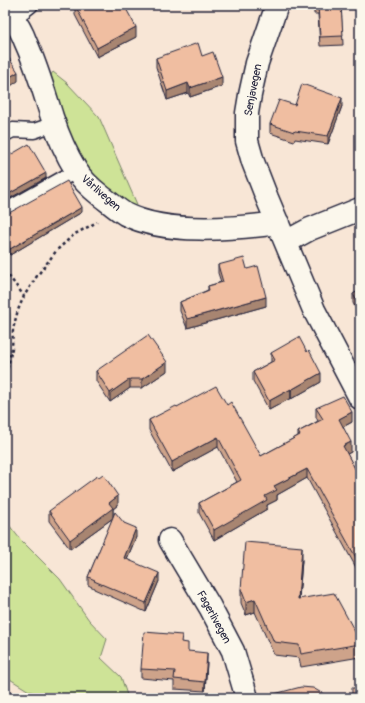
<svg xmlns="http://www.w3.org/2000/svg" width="365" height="703" font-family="Pangolin,sans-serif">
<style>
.green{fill:#cee397;stroke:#788269}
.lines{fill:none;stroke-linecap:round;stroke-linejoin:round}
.lane-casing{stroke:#22223b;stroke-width:17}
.street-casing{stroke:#22223b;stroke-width:25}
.path{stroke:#22223b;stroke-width:2.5;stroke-dasharray:3 3;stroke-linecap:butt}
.lane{stroke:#fbf7ec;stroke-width:14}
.street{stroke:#fbf7ec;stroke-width:22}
.wall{fill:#cea38a;stroke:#22223b}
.shaded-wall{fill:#a88571;stroke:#22223b}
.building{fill:#f0bea1;stroke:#22223b}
.labels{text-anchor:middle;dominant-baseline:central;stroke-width:4;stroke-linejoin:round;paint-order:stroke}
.street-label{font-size:11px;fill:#22223b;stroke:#fbf7ec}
</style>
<rect width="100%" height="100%" fill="#f8e6d6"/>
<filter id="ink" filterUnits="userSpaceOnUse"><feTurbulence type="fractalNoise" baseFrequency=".025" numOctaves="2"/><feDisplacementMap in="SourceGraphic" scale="8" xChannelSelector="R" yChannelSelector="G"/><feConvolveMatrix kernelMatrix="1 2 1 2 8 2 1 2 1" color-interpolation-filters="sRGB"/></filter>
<g filter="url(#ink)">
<!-- green -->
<path class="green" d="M53 72 67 83 99 117 139 209 123 202 91 172 67 130 50 76Z
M5 301C15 313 7 336 5 351Z
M5 520 20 539 60 579 89 620 107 639 101 658 121 677 128 698H48L29 691 5 676Z"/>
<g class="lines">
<defs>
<path id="lane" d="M13 19 31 5
M5 134 13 130 34 131 54 124
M5 211 76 171"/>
<path id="street" d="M277 5 257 63 250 95 247 113V141L253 162 267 198 314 310 360 398
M5 10C8 13 11 16 13 19 19 26 23 35 26 43 37 67 44 92 52 117 58 135 66 154 76 170 82 180 92 189 101 196 109 202 117 209 125 214 166 235 233 229 278 223
M286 242 310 229 360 209
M170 540 210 607 233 651 247 698"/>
</defs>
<!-- lane casing -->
<use href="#lane" class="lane-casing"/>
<!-- street casing -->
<use href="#street" class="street-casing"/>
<!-- path -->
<path class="path" d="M5 271 24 296
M5 380 12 348 13 329 18 310 24 296 37 276 57 250 68 240 75 234 97 222
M5 510 8 518"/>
<!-- lane -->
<use href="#lane" class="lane"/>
<!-- street -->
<use href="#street" class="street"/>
</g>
<!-- wall -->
<path class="wall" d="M75 5 136 37 97 57 75 15Z
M314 5H341L343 45 320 46 318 14H314Z
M202 56 222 86 190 97 188 93 167 100 156 67V58Z
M295 105 342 106 328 144 295 139 294 141 270 133V124Z
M82 212 10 255 5 246V214Z
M218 265 247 269 266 306 187 328 180 311V302L208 290V286L221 282 218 273Z
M360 290V317L353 303V294Z
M271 353 321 382 291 399V398L269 410 253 381V372L271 362Z
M96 371H167L142 388H130L110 402 96 381Z
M227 405 261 456 298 436V432L318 421 316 417V408L352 422 343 427 351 452 347 454 360 478V573H359L307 478 277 495V500L267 505V509L214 540 199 513V503L237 482 218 447 172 472 149 430V420L177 407Z
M118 505 113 509V517L124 523 136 537 127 559 159 581 146 612 94 589V588L88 585V577L113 518 70 549 49 521V511Z
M302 560 299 598 360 641V657L301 667 299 658 274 655 255 612 246 615 241 603V589Z
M182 642 188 651 207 662 205 691 174 689V681L141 678V669Z
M274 694 330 698H274Z"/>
<!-- shaded-wall -->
<path class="shaded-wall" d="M136 27V37L97 57V48Z
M18 72V81L5 90V80Z
M222 77V86L190 97V88Z
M188 83V93L167 100V91Z
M342 98V106L328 144V136Z
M46 173V178L5 201V196Z
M82 207V212L10 255V249Z
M266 297V306L187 328V319Z
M167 362V371L142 388V379Z
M321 373V382L291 399V390Z
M130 379V388L110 402V393Z
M291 389V398L269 410V401Z
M352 412V422L339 429V419Z
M218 437V447L172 472V462Z
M351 442V452L343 456V446Z
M307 469V478L277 495V500L267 505V509L214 540V530L265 496 274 486Z
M118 496V505L113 509V518L70 549V540L109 503Z
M136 528V537L124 566V558Z
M302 547V560L298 612V599Z
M159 573V581L146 612V603Z
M255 599V612L246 615V602Z
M207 653V662L205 691V682Z"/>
<!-- building -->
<path class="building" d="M75 5H124L136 27 97 48Z
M318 5H341L343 36 320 37Z
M198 43 202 56 213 52 222 77 190 88 188 83 167 91 156 58Z
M5 52 18 72 5 80Z
M302 84 342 98 328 136 295 131 294 132 270 124 279 100 295 105Z
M29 144 46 173 5 196V158Z
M67 181 82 207 10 249 5 240V214L9 213Z
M244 258 247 269 258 266 266 297 187 319 180 302 209 290 208 286 223 282 218 265Z
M360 290V307L353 294Z
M148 335 167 362 142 379H130L110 393 96 371Z
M299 337 307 352 309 350 321 373 291 390V389L269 401 253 372 275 360 271 353Z
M216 386 227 405 231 402 261 456 300 435 298 432 323 419 316 408 343 396 352 412 339 419 351 442 343 446 360 478V563H359L307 469 274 486 277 490 265 496 267 500 214 530 199 503 241 480 218 437 172 462 149 420 176 406 177 407Z
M103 474 118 496 109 503 113 508 70 540 49 511 97 476 99 477Z
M115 512 124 523 136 528 124 558 159 573 146 603 94 581 95 580 88 577Z
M245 542 302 547 298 599 334 593 360 641V644L301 654 299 645 274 642 255 599 246 602 241 589Z
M144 632 182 635 181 642 188 643V651L207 653 205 682 174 679 175 671 141 669Z
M301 687 313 688 330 698H281L274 694Z
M352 688H360V698H352Z"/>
</g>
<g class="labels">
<!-- street labels -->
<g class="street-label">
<text transform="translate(253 90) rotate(-79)">Senjavegen</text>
<text transform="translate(101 193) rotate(41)">Vårlivegen</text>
<text transform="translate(214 617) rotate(61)">Fagerlivegen</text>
</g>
</g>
<!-- margin -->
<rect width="365" height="703" fill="none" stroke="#fbf7ec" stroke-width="20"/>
<rect x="10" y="10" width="345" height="683" fill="none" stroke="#22223b" stroke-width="1.5" filter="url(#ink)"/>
</svg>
